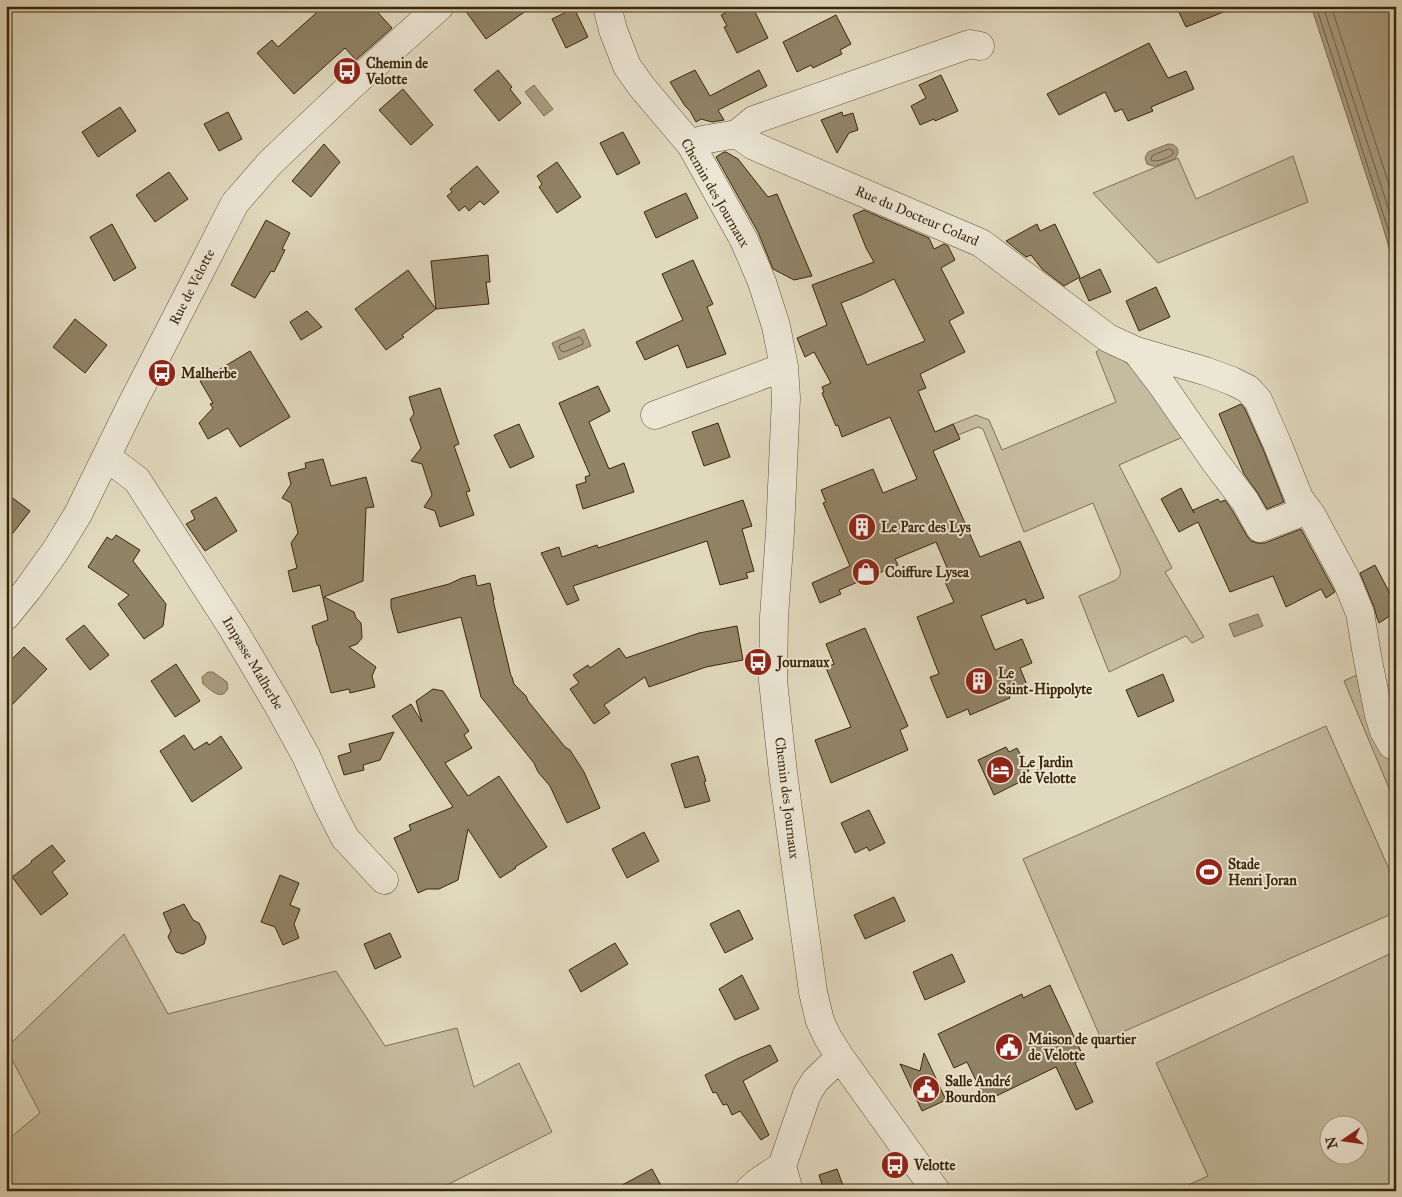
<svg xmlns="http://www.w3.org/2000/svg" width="1402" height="1197" font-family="'IM FELL Great Primer',serif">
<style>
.green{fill:#c5bb9f;stroke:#807053;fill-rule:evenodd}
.water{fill:#a99c80;stroke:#7d6d50}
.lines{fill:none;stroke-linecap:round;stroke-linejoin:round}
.shore{stroke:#726144;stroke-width:1}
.building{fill:#918366;stroke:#3b2607;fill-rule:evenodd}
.minor-casing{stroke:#645335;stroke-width:29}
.minor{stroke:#ece6d5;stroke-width:28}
.labels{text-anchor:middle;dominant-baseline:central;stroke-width:4;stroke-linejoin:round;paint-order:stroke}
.poi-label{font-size:14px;font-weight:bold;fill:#3b2607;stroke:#ece6d5;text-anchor:start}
.street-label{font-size:14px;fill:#3b2607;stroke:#ece6d5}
</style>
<rect width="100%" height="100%" fill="#e1d9be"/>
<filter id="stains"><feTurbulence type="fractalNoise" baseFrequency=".004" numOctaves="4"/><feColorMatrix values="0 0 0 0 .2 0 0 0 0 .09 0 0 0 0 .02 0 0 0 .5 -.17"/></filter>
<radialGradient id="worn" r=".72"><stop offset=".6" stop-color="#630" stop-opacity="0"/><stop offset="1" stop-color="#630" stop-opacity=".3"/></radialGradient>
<!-- green -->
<path class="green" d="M1293 156 1308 202 1158 263 1093 193 1178 158 1196 199Z
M1104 346 1131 366 1183 437 1119 465 1172 568 1165 572 1204 637 1192 643 1186 636 1109 672 1079 596 1116 580C1120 577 1121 574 1120 569L1093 503 1024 532 983 429 978 427 958 435 953 424 976 415 989 420 1002 450 1116 402 1096 352Z
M1365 671 1378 738 1396 764V805L1344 681Z
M1326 726 1396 885V912L1102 1041 1023 859Z
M124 934 168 1014 336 971 385 1046 457 1028 474 1087 519 1063 552 1132 441 1188V1191H6V1141L40 1113 6 1048Z
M1396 951V1191H1175L1208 1176 1156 1063ZM1360 1124V1154H1330V1124Z"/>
<!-- water -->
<path class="water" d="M1311 6H1396V271L1380 217Z
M534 85 553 109 544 116 525 92Z
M1168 144C1174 144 1178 146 1178 153L1175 159 1156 166H1153L1147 164 1145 158 1148 152Z
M584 329 591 346 559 360 552 343Z
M1258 614 1263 626 1234 637 1229 624Z
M208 672H213L227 682 228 688C222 702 211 690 203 684L202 677Z"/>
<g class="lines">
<!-- shore -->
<path class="shore" d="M1316 6 1396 254
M1323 6 1396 232
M1331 6 1396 206
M1169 149 1173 151V154C1168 158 1156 163 1151 160L1152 156Z
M580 337 583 341V344L564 352 561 351 559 347 560 345Z"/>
</g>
<!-- building -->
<path class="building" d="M324 6H372L392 28 356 60 345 48 294 94 257 53 272 40 278 47Z
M462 6H533L486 39Z
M740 6H752L768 38 737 53 724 27 727 26 721 15Z
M1176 6H1236V7L1186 27Z
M574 8 588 37 566 48 552 19Z
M836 15 851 44 840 50 842 54 813 68 811 65 797 72 783 42Z
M1149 43 1168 78 1186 71 1194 89 1151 107 1153 111 1128 121 1122 109 1115 112 1105 92 1059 115 1047 94Z
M498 70 512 87 510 89 521 103 499 121 474 90Z
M695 70 710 96 759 70 767 86 718 110 724 120 712 122 701 119 696 122 690 111 685 106 670 82Z
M941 75 958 111 935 121 934 119 920 125 911 106 926 98 919 85Z
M403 89 433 125 411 145 379 110Z
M120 107 136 131 98 157 82 132Z
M228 112 242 139 219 151 204 124Z
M842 112 843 116 853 113 858 130 849 133 837 153 821 120Z
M623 132 640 163 617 175 600 143Z
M324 144 340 162 311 197 292 181Z
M724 152H726L738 159 768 197 777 194 812 276 794 280 773 269 758 232 716 157Z
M557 162 581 197 557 213 539 187 542 184 537 176Z
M477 166 499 192 484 205 480 201 469 211 465 206 459 211 447 196 452 192 450 189Z
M169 172 188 199 155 222 136 195Z
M686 193 698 218 656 238 644 212Z
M864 210 929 238 934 249 944 244 948 246 955 260 941 268 964 313 949 321 965 352 920 374 926 388 918 391 935 432 953 424 960 439 933 451 980 557 1020 541 1044 598 1027 604 1025 599 981 616 995 650 1022 639 1032 663 1020 668 1027 685 1008 693 1010 698 970 715 968 709 947 718 930 677 939 674 917 617 954 602 944 580 951 577 936 542 895 559 898 565 839 590 841 594 820 603 812 583 850 566 823 503 826 502 821 490 873 469 883 493 917 479 890 417 842 437 838 425 836 426 822 393 824 392 822 387 831 383 814 352 805 357 797 338 827 325 812 285 874 262 866 248 853 215ZM894 279 925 341 867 365 841 303 861 295Z
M266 220 290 233 282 249 285 250 274 272 271 271 255 298 231 285Z
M112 224 136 268 114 281 90 237Z
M1037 224 1040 231 1055 224 1080 277 1064 286 1042 269 1031 255 1026 257 1006 241Z
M488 255 490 282H486L489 304 436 309 431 261Z
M693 260 713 304 707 307 726 354 687 368 678 345 645 360 636 342 683 320 662 274Z
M1100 269 1111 292 1089 301 1079 279Z
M408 270 436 309 402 335 404 337 386 350 355 309Z
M1156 287 1170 317 1139 331 1126 301Z
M307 311 322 327 301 340 290 322Z
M75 319 107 345 85 373 53 347Z
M250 351 290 417 240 447 228 428 208 439 199 423 213 408 210 404 213 403 200 381Z
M598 386 610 411 589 422 609 469 624 463 634 492 583 509 576 485 586 482 585 477 590 475 559 403Z
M440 388 459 444 454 446 470 491 466 492 474 515 440 527 435 511 424 507 432 495 422 464 411 461 421 448 410 419 414 414 409 397Z
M1241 404 1245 409 1263 449 1284 502 1267 509 1257 492 1244 474 1219 414Z
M718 423 730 457 704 466 692 432Z
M519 424 534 457 510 468 494 435Z
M323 459 331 486 366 477 374 507 366 508 363 581 324 597 354 612 356 618 361 623 362 638 357 644 349 647 376 667 372 676 375 687 350 693 349 689 331 693 318 645H317L312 626 328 620 320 585 293 592 288 571 297 568 291 543 298 533 291 503 282 498 291 484 288 473 306 468 305 463Z
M1181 488 1194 513 1193 510 1218 499 1220 502 1225 500 1232 510 1247 536 1251 541 1258 543H1265L1301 529 1335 592 1326 598 1321 589 1286 607 1273 576 1230 592 1198 522 1179 532 1161 499Z
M6 493 30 511 6 542Z
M216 497 237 531 205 551 186 524 195 519 191 511Z
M743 500 752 526 742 529 754 571 746 573 748 578 720 585 707 541 573 586 579 600 567 605 541 553 559 547 562 557 597 545 598 548Z
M116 535 140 550 133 561 166 604 163 626 144 639 118 604 129 595 88 567 107 537 112 540Z
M1375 565 1396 605V612L1379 623 1377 618 1374 607 1360 573Z
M475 575 477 586 490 583 494 600H493L511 676 512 677 514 684 526 696 528 701 565 747 570 750 584 772 600 808 567 823 550 786 538 772 534 763 481 697 461 617 398 633 391 607V599L449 584 462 578Z
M84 625 109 655 90 670 66 639Z
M737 626 743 660 706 667 649 687 645 677 604 705 610 713 594 724 570 689 579 683 573 675 588 665 590 668 619 648 626 658 699 633Z
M865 628 908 726 900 730 908 750 831 783 815 740 851 727 826 668 834 664 826 644Z
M24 647 47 669 6 711V665Z
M176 664 200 701 175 717 151 681Z
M1163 674 1174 701 1138 717 1126 690Z
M433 689 443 691 469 731 464 735 472 748 445 763 468 796 499 776 547 847 515 867 516 868 500 878 468 829 458 880 439 889H427L418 893 394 838 411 830 409 825 453 807 392 716 411 704 422 722 416 701Z
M394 732 380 760 363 765 364 770 344 775 338 756 351 752 349 744Z
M184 735 194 750 207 742 209 745 221 736 242 768 192 802 160 751Z
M1006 747 1009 752 1017 748 1029 771 1019 775 1022 781 994 795 978 760Z
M698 756 706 781 704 782 710 801 685 808 671 764Z
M869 810 885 843 869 851 867 847 855 853 841 823Z
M644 832 659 861 627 878 612 849Z
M52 845 65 861 52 872 68 894 41 915 12 877 32 862 31 861Z
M280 875 299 883 290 905 300 909 294 924 299 938 283 945 275 927 261 922Z
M894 897 905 921 865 939 854 915Z
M184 904 193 920 199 923 206 937 204 944 183 954 176 952 168 937 171 931 163 913Z
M739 910 753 939 725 953 710 924Z
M390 933 401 957 375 969 364 944Z
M615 943 628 964 581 992 569 970Z
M952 954 965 982 925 1000 913 972Z
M742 975 759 1009 735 1020 719 989Z
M1050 985 1084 1058 1075 1063 1093 1102 1076 1110 1056 1067 986 1101 967 1062 954 1068 938 1034 1022 994 1023 998Z
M770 1045 778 1061 743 1081 769 1135 761 1140 740 1111 732 1115 727 1104 723 1105 716 1092 713 1093 705 1075 737 1059Z
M924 1053 946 1100 922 1111 900 1064 920 1071Z
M652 1169 664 1191H611Z
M837 1169 845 1191H824L819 1175Z"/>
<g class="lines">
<defs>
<path id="minor" d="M607 6 613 30 627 66 641 86 691 145 744 240 762 282 776 326 784 367 786 398 780 532 774 617 773 681 783 773 813 992 820 1021 828 1038 840 1057 936 1191
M737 134 754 120 970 44 980 46
M691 145 702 140 737 134 754 146 981 243 1108 338 1136 351 1205 371 1232 381 1248 389 1258 400 1277 443 1299 498 1312 516 1346 579 1360 613 1368 661 1379 715 1384 731 1392 745
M1136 351 1162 385 1216 463 1245 501 1260 528 1308 510
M655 415 784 367
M105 459 116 464 137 480 233 629 278 705 306 756 328 805 345 838 384 880
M6 616 28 589 56 550 78 514 132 404 235 203 270 163 352 85 440 6
M748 1191 758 1182 782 1166
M789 1191 782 1166 807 1094 815 1081 840 1057"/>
</defs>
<!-- minor casing -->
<use href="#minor" class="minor-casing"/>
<!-- minor -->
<use href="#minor" class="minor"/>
</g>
<!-- icons -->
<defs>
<symbol id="bus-disc" viewBox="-11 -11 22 22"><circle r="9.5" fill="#8f2418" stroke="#ece6d5"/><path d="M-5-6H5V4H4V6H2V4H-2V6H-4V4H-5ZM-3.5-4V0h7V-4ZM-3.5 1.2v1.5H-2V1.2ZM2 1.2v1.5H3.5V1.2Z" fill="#fff"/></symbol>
<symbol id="building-disc" viewBox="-11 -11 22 22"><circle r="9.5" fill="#8f2418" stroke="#ece6d5"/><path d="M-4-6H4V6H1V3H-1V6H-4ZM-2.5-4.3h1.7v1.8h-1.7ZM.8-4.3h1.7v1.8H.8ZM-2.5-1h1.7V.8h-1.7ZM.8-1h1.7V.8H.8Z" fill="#fff"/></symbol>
<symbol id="shop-disc" viewBox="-11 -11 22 22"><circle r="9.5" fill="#8f2418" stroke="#ece6d5"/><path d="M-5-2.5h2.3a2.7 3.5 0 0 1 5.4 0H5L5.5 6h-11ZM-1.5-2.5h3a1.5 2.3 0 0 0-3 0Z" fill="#fff"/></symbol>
<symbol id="hotel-disc" viewBox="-11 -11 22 22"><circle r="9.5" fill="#8f2418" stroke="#ece6d5"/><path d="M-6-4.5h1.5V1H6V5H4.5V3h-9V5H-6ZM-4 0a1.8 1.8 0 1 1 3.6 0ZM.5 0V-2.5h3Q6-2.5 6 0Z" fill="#fff"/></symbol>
<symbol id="stadium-disc" viewBox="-11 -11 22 22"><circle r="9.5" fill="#8f2418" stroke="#ece6d5"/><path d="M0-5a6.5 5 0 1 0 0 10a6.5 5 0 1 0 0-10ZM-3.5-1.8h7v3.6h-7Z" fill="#fff"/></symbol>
<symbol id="civic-disc" viewBox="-11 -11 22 22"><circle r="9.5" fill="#8f2418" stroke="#ece6d5"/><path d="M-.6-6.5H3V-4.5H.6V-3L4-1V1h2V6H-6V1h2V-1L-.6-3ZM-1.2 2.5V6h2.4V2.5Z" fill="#fff"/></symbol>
</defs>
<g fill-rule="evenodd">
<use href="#bus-disc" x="331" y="55" width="32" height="32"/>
<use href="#bus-disc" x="146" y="357" width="32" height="32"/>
<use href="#building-disc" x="846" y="511" width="32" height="32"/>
<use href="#shop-disc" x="850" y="556" width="32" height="32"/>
<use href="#bus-disc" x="742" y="646" width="32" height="32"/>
<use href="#building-disc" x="963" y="665" width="32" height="32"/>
<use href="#hotel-disc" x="984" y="754" width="32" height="32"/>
<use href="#stadium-disc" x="1193" y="856" width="32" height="32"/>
<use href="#civic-disc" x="993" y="1031" width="32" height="32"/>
<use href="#civic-disc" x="910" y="1073" width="32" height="32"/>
<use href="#bus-disc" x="879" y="1149" width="32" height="32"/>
</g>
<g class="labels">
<!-- poi labels -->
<g class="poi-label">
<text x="366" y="63">Chemin de<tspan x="366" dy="16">Velotte</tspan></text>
<text x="181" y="373">Malherbe</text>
<text x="881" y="527">Le Parc des Lys</text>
<text x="885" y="572">Coiffure Lysea</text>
<text x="777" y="662">Journaux</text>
<text x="998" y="673">Le<tspan x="998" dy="16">Saint-Hippolyte</tspan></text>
<text x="1019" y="762">Le Jardin<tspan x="1019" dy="16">de Velotte</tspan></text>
<text x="1228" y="864">Stade<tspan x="1228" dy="16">Henri Joran</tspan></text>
<text x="1028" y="1039">Maison de quartier<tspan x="1028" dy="16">de Velotte</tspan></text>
<text x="945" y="1081">Salle André<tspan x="945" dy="16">Bourdon</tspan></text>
<text x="914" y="1165">Velotte</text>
</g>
<!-- street labels -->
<g class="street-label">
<text transform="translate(715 193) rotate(60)">Chemin des Journaux</text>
<text transform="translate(917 216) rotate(23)">Rue du Docteur Colard</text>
<text transform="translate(192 287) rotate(-63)">Rue de Velotte</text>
<text transform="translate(253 663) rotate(59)">Impasse Malherbe</text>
<text transform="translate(787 798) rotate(83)">Chemin des Journaux</text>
</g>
</g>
<!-- margin -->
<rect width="1402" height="1197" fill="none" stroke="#e1d9be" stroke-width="25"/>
<rect x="8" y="8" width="1387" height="1182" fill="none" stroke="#3b2607" stroke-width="2.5"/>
<rect x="12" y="12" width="1377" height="1172" fill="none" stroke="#3b2607"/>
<!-- north arrow -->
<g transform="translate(1344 1140) rotate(257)"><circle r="24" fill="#ece6d5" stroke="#a59983"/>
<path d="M0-4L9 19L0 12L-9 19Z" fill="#8f2418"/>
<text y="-8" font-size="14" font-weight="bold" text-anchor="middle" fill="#3b2607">N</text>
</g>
<rect width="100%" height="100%" filter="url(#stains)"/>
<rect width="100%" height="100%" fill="url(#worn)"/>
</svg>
